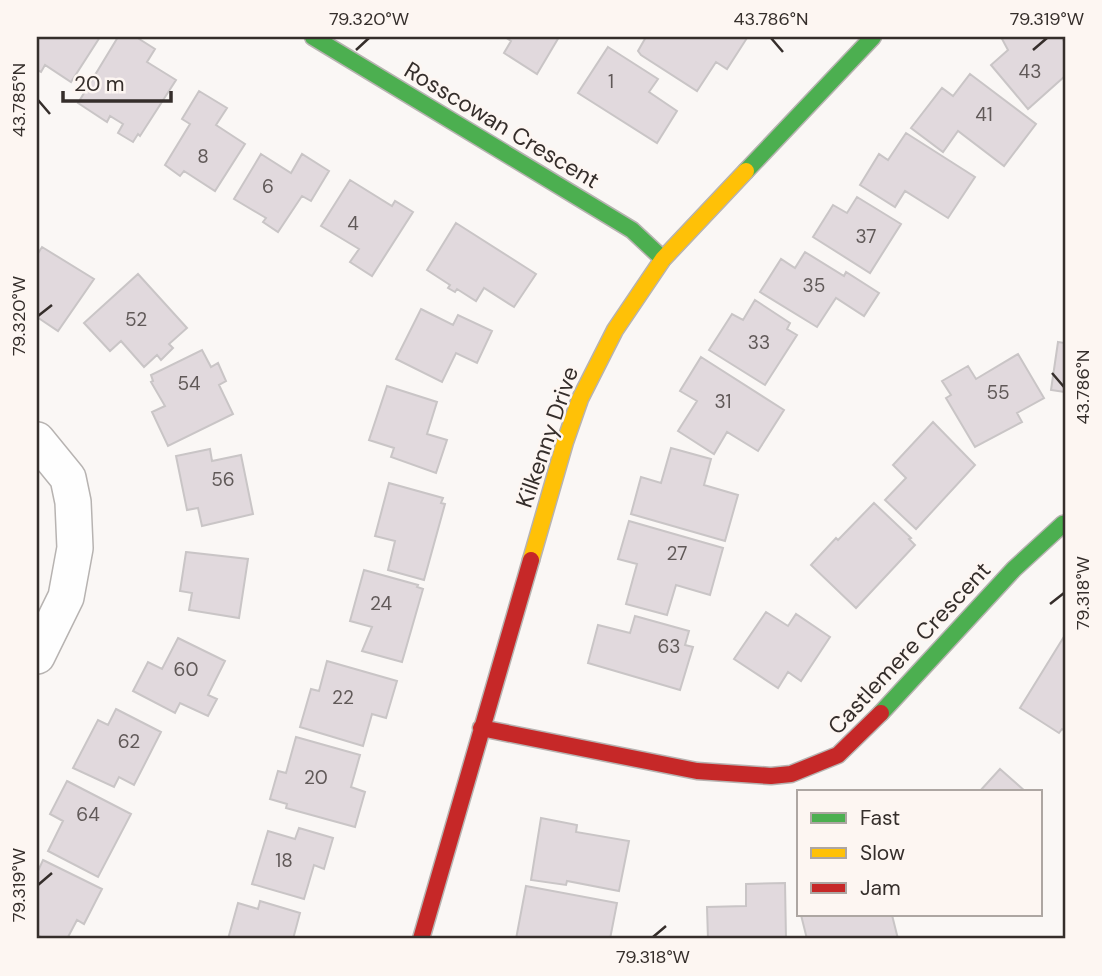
<svg xmlns="http://www.w3.org/2000/svg" width="1102" height="976" font-family="'DM Sans',sans-serif">
<style>
.building{fill:#e1d9dd;stroke:#c9c5c6;stroke-width:2}
.lines{fill:none;stroke-linecap:round;stroke-linejoin:round}
.street-casing{stroke:#b7b3b1;stroke-width:38}
.fast-casing{stroke:#b7b3b1;stroke-width:19}
.slow-casing{stroke:#b7b3b1;stroke-width:19}
.jam-casing{stroke:#b7b3b1;stroke-width:19}
.street{stroke:#fefefe;stroke-width:35}
.fast{stroke:#4caf50;stroke-width:16}
.slow{stroke:#ffc107;stroke-width:16}
.jam{stroke:#c62828;stroke-width:16}
.ticks{fill:none;stroke:#352e2b;stroke-width:2.5}
.labels{text-anchor:middle;dominant-baseline:central;stroke-width:5;stroke-linejoin:round;paint-order:stroke}
.number-label{font-size:19px;fill:#605958}
.street-label{font-size:23px;fill:#352e2b;stroke:#fdf6f2}
.neatline{fill:none;stroke:#352e2b;stroke-width:2.5}
.ticks-label{font-size:18px;text-anchor:middle;fill:#352e2b}
</style>
<rect width="100%" height="100%" fill="#faf7f5"/>
<!-- building -->
<path class="building" d="M37 37H100L71 82 45 65 41 72 37 70Z
M118 37H136L155 49 147 62 176 80 140 136 138 134 133 142 118 133 123 124 110 116 107 122 78 103Z
M505 37H559L537 74 504 53 511 41Z
M646 37H746L747 38 727 69 716 62 697 91 641 55 638 51Z
M1001 37H1065L1063 40 1065 43V76L1028 109 991 65 1008 50Z
M608 47 658 79 649 92 677 111 657 143 578 93Z
M970 74 1036 124 1004 166 958 131 943 152 911 128 942 88 953 96Z
M199 91 227 108 216 125 245 144 215 191 184 171 180 176 165 165 190 124 182 119Z
M906 133 975 177 948 218 905 191 895 207 860 185 879 154 888 160Z
M261 154 291 173 302 154 329 171 311 201 302 196 278 232 263 222 266 218 234 199Z
M350 180 392 206 395 201 413 212 372 276 350 262 359 249 321 226Z
M857 197 901 224 870 273 813 237 833 205 847 213Z
M456 223 536 274 514 307 484 288 476 301 457 289 455 292 448 288 450 285 427 270Z
M42 247 94 279 58 331 37 317V255Z
M805 252 844 276 846 272 879 293 864 316 836 298 817 327 760 292 781 259 795 268Z
M138 274 187 328 169 344 173 348 161 360 157 355 144 367 121 341 110 351 84 323Z
M755 300 790 323 787 329 797 335 765 385 709 350 732 314 743 320Z
M421 309 453 325 458 315 492 331 477 363 456 353 442 382 396 359Z
M1058 342 1065 343V392L1051 390Z
M202 350 211 367 218 363 226 381 219 385 233 414 168 446 152 412 165 406 151 382 153 381 151 375Z
M1018 354 1044 398 1017 413 1022 422 975 447 946 398 951 395 942 381 968 366 976 379Z
M701 357 784 410 758 451 727 432 714 454 678 431 697 401 680 391Z
M387 386 437 402 427 434 447 440 436 473 391 457 394 448 369 440Z
M933 422 975 465 916 529 885 500 906 478 893 465Z
M671 448 711 459 704 485 738 495 725 541 631 514 641 477 661 483Z
M210 449 212 461 241 455 253 514 202 526 198 508 187 510 176 456Z
M389 483 443 498 441 503 445 504 424 580 388 570 395 541 375 536Z
M874 503 911 538 909 539 915 545 856 608 811 565 836 538 838 540Z
M629 521 723 548 710 595 676 585 667 615 626 604 637 564 618 559Z
M186 552 248 559 239 618 189 610 192 593 180 591Z
M364 570 418 585 417 587 423 589 402 662 362 651 372 627 350 621Z
M766 612 788 626 796 614 830 637 801 681 788 672 778 688 734 659Z
M635 616 689 631 685 645 693 647 680 690 588 663 598 625 630 633Z
M1065 635V731L1062 729 1059 733 1020 708Z
M178 638 225 661 208 695 217 699 208 716 180 703 175 713 133 691 148 662 162 669Z
M327 661 397 681 386 718 372 714 363 746 300 727 311 689 319 691Z
M116 709 161 732 134 785 119 777 114 787 73 768 98 720 108 725Z
M296 737 360 755 351 787 365 792 355 827 286 808 287 804 270 799 278 771 286 773Z
M1000 769 1026 792H979Z
M67 781 131 814 98 877 48 851 63 821 50 814Z
M541 818 577 825 576 832 629 841 619 891 567 881 566 885 531 880Z
M299 828 333 838 324 869 314 865 304 899 252 884 268 831 295 839Z
M43 860 102 889 84 924 77 920 67 939H45L37 935V873Z
M785 883 786 939H708L707 907 746 906V884Z
M526 886 617 903 610 939H516Z
M260 901 300 913 293 939H228L238 903 258 909Z
M801 915H892L898 939H807Z"/>
<g class="lines">
<defs>
<path id="street" d="M37 440 68 478 73 502 75 548 66 597 37 656"/>
<path id="fast" d="M313 37 632 230 663 259
M746 171 873 37
M881 713 1014 569 1063 524 1065 525"/>
<path id="slow" d="M531 560 565 442 580 399 615 330 663 259 746 171"/>
<path id="jam" d="M481 728 697 771 771 776 791 774 838 755 881 713
M421 939 531 560"/>
</defs>
<!-- street casing -->
<use href="#street" class="street-casing"/>
<!-- fast casing -->
<use href="#fast" class="fast-casing"/>
<!-- slow casing -->
<use href="#slow" class="slow-casing"/>
<!-- jam casing -->
<use href="#jam" class="jam-casing"/>
<!-- street -->
<use href="#street" class="street"/>
<!-- fast -->
<use href="#fast" class="fast"/>
<!-- slow -->
<use href="#slow" class="slow"/>
<!-- jam -->
<use href="#jam" class="jam"/>
</g>
<!-- ticks -->
<path class="ticks" d="M771 38 783 52M356 50 369 38M1033 50 1047 38M38 100 50 114M38 316 52 305M1052 373 1064 387M1050 604 1064 593M38 885 52 873M653 937 666 926"/>
<g class="labels">
<!-- number labels -->
<g class="number-label">
<text x="1030" y="71">43</text>
<text x="611" y="81">1</text>
<text x="984" y="114">41</text>
<text x="203" y="156">8</text>
<text x="268" y="186">6</text>
<text x="353" y="223">4</text>
<text x="866" y="236">37</text>
<text x="814" y="285">35</text>
<text x="136" y="319">52</text>
<text x="759" y="342">33</text>
<text x="189" y="383">54</text>
<text x="998" y="392">55</text>
<text x="723" y="401">31</text>
<text x="223" y="479">56</text>
<text x="677" y="553">27</text>
<text x="381" y="603">24</text>
<text x="669" y="646">63</text>
<text x="186" y="669">60</text>
<text x="343" y="697">22</text>
<text x="129" y="741">62</text>
<text x="316" y="777">20</text>
<text x="88" y="814">64</text>
<text x="284" y="860">18</text>
</g>
<!-- street labels -->
<g class="street-label">
<text transform="translate(502 125) rotate(31)">Rosscowan Crescent</text>
<text transform="translate(547 437) rotate(-71)">Kilkenny Drive</text>
<text transform="translate(909 648) rotate(-47)">Castlemere Crescent</text>
</g>
</g>
<!-- border -->
<rect width="1102" height="976" fill="none" stroke="#fdf6f2" stroke-width="77"/>
<!-- legend -->
<rect x="797" y="790" width="245" height="126" fill="#fdf6f2" stroke="#ada6a2" stroke-width="2"/>
<rect x="811" y="813" width="35" height="10" fill="#4caf50" stroke="#ada6a2" stroke-width="2"/>
<text x="860" y="825" font-size="21" fill="#352e2b">Fast</text>
<rect x="811" y="848" width="35" height="10" fill="#ffc107" stroke="#ada6a2" stroke-width="2"/>
<text x="860" y="860" font-size="21" fill="#352e2b">Slow</text>
<rect x="811" y="883" width="35" height="10" fill="#c62828" stroke="#ada6a2" stroke-width="2"/>
<text x="860" y="895" font-size="21" fill="#352e2b">Jam</text>
<!-- scale -->
<path d="M63 91v10h108v-10" fill="none" stroke="#352e2b" stroke-width="3.5"/>
<text x="74" y="91" font-size="21" fill="#352e2b" stroke="#fdf6f2" stroke-width="5" paint-order="stroke">20 m</text>
<rect x="38" y="38" width="1026" height="899" class="neatline"/>
<g class="ticks-label">
<text x="369" y="25">79.320°W</text>
<text x="771" y="25">43.786°N</text>
<text x="1047" y="25">79.319°W</text>
<text transform="translate(19 100) rotate(-90)" y="6">43.785°N</text>
<text transform="translate(19 316) rotate(-90)" y="6">79.320°W</text>
<text transform="translate(1083 387) rotate(-90)" y="6">43.786°N</text>
<text transform="translate(1083 593) rotate(-90)" y="6">79.318°W</text>
<text transform="translate(19 885) rotate(-90)" y="6">79.319°W</text>
<text x="653" y="963">79.318°W</text>
</g>
</svg>
